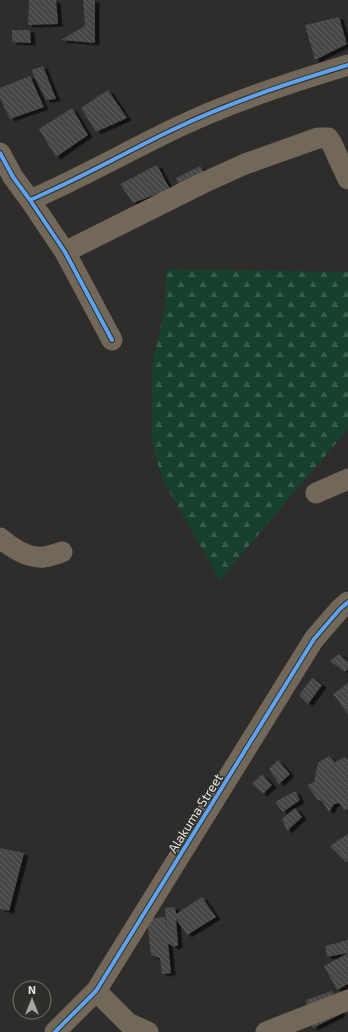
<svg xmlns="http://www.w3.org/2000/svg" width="348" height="1032" font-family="'Exo 2',sans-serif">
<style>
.forest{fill:url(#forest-firs)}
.building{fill:url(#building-back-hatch);filter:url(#shadow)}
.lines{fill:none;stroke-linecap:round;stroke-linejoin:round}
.minor{stroke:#72685a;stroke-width:21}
.cycleway-casing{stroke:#2f2e2a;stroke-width:6}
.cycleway{stroke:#60a3ed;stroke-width:4}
.labels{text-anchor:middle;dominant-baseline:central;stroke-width:3;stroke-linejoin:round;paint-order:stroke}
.street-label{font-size:13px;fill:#e8e7e5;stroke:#2f2e2a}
</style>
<defs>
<pattern id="forest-firs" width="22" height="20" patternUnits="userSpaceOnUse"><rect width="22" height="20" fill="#18402e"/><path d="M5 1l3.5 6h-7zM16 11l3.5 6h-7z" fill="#3a5c4c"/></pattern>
<pattern id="building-back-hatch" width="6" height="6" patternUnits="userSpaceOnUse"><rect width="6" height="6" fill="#464644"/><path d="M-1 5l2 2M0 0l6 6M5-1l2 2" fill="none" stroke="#61615f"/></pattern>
<filter id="shadow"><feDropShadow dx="4.5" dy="2.5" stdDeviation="0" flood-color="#0009"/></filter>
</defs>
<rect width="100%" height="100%" fill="#2e2d2b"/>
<!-- forest -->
<path class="forest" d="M166 269 348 272V429L220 580 162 479 152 442V366L165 306Z"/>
<!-- building -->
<path class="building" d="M29 0H56L58 24 28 25Z
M83 0H95V43L61 40 85 26Z
M339 17 347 44 315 60 305 25Z
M12 30H30L31 43 12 42Z
M43 66 56 99 46 100 31 70Z
M30 76 44 107 10 119 0 98V88Z
M108 90 127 118 96 132 81 108Z
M72 108 88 135 56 157 39 129Z
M157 165 170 189 133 203 120 184Z
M200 166 207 176 180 191 176 178Z
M339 654 348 662V669L345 672 330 661Z
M312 678 322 685 308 704 299 695Z
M348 683V714L333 694Z
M329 756 335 762 345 757 348 760V809L344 810 339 803 334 804 329 812 322 801 318 800 307 785 314 782 318 763Z
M278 760 290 774 279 784 269 769Z
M262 774 272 785 263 794 252 784Z
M295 791 300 800 283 812 275 802Z
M295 808 302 817 287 831 282 819Z
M348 834V861L346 862 330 846Z
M0 848 24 853 9 911 0 909Z
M202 897 216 917 187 935 176 919 178 945 174 947 168 943 171 973 162 974 160 958 151 955 147 919 165 917 167 931 165 908 175 907 176 914Z
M348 940V953L327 957 325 946Z
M348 953V984L337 990 324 966Z
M332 991 341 1014 313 1028 306 1000Z"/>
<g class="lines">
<!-- minor -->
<path class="minor" d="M0 153 13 177 30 200C79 179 126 152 174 129 230 102 289 83 348 65
M30 200 65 252 112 340
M65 252 203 183 245 164 318 138H328L331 142 348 179
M316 493 348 479
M0 538C12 548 28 559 44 557 50 556 56 554 62 552
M96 991 128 1023 148 1032
M55 1032 96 991 314 639 340 609 348 602
M266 1032 348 1000"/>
<defs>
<path id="cycleway" d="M0 153 13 177 30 200C79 179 126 152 174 129 230 102 289 83 348 65
M30 200 65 252 112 340
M55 1032 96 991 314 639 340 609 348 602"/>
</defs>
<!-- cycleway casing -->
<use href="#cycleway" class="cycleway-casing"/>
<!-- cycleway -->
<use href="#cycleway" class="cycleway"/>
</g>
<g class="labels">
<!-- street labels -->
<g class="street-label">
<text transform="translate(195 813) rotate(-58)">Alakuma Street</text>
</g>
</g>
<!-- north arrow -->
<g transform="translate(32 1000)"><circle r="19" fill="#2f2e2a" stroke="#797875"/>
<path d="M0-3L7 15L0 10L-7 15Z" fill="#a7a6a4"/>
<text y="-6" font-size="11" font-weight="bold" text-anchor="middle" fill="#e8e7e5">N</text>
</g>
</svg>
